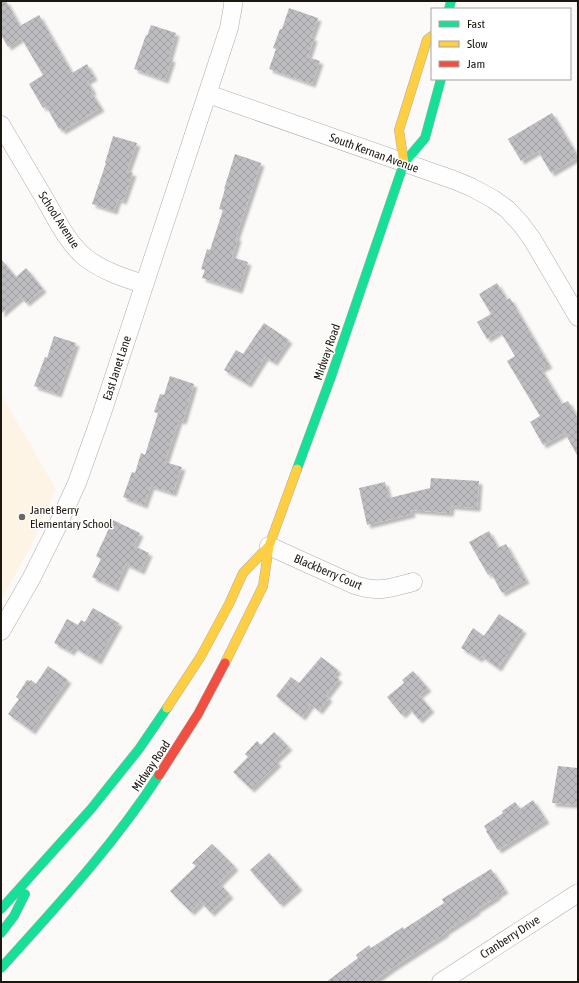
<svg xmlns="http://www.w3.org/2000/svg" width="579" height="983" font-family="'Asap Condensed',sans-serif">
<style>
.built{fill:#fdf4e5}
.building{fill:url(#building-cross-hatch);filter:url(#shadow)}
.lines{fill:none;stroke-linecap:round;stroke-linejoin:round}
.street-casing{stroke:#b1aea8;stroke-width:19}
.fast-casing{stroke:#b1aea8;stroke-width:10}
.slow-casing{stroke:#b1aea8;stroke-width:10}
.jam-casing{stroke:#b1aea8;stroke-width:10}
.street{stroke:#fffefe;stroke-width:18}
.fast{stroke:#16e098;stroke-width:9}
.slow{stroke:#ffcf43;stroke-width:9}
.jam{stroke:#f24e42;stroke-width:9}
.poi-dot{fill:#6b6761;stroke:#fff;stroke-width:1.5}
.labels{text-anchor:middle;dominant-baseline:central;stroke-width:3;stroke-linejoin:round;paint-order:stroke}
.street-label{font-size:12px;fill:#1d180f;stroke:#fff}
.poi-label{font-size:12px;fill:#1d180f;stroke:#fff;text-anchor:start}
</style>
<defs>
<pattern id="building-cross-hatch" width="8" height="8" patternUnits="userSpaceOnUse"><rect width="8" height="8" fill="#bdbcc0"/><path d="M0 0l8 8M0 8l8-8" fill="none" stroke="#a2a1a4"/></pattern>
<filter id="shadow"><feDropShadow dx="3.5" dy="3.5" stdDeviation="1" flood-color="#0004"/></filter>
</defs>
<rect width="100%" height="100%" fill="#fcfaf8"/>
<!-- built -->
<path class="built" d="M1 394 56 489 31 546 1 600Z"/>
<!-- building -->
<path class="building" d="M1 1H6L20 26 39 15 72 73 87 64 94 77 87 81 93 91 91 92 101 108 62 131 61 128 59 129 46 106 43 108 29 84 43 75 21 38 8 47 1 35Z
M289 8 318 18 311 37 314 38 308 57 320 61 312 84 269 69 276 49 273 48 280 29H282Z
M151 25 176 33 169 58 172 59 165 80 134 69 146 35 147 36Z
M552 113 578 157 551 173 538 151 521 161 508 139Z
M113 136 137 143 127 171 133 173 123 201 118 199 114 211 92 204 106 163H105Z
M235 154 261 163 236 237 238 238 232 257 248 262 239 290 202 278 205 270 201 269 207 249 210 250 223 210 219 209 225 189H224Z
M1 259 16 277 26 268 43 289 26 303 21 297 1 314Z
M497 283 507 300 510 298 549 365 541 369 562 404 568 401 578 419V457L565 433 543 445 530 422 540 416 507 361 515 356 500 331 487 339 477 322 491 314 479 294Z
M264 323 289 340 274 362 265 357 248 384 224 370 236 350 243 354Z
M54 336 76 343 58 394 34 386 45 357 47 358Z
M170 376 194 384 183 421 179 420 165 462 182 467 173 493 151 486 144 505 123 497 132 472 135 473 141 453 145 455 158 413 154 412 160 394 164 395Z
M431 478 479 481 477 508 451 506 450 513 411 510 412 514 367 525 359 488 385 482 389 498 430 488Z
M113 520 140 533 134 546 149 553 141 571 126 564 115 588 92 577 101 559 96 556Z
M489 531 498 548 506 544 526 580 502 593 491 573 488 575 469 542Z
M93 608 119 623 98 661 74 647 71 652 54 643 67 619 78 625 81 620 85 622Z
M499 614 523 630 498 668 481 656 479 659 461 648 473 628 484 636Z
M321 657 338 670 334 675 339 679 326 696 329 698 319 711 311 704 302 717 276 696 291 677 299 683Z
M48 666 68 680 32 731 8 714 19 699 16 697 27 680 30 681 31 680 36 684Z
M413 671 428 688 419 695 431 709 419 720 409 708 402 715 387 697 404 683 402 680Z
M274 732 289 747 275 760 278 763 251 789 233 772 248 757 245 754 257 741 261 745Z
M558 766 578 768V805L552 803Z
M533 800 546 820 498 850 486 831H487L484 826 503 813 502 811 515 802 520 809Z
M212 844 235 867 219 883 230 895 211 913 201 902 191 912 170 891 196 866 192 863Z
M269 853 299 887 280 904 250 870Z
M491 869 505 890 497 895 498 896 476 910 477 911 445 932 446 933 392 968 373 982H326L358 958 356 955 369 945 371 948 403 927 404 929 444 903 442 899Z"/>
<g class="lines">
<defs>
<path id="street" d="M208 94 454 180 471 187 493 199 507 209 521 224 532 239 578 317
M1 125C16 150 31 176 46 201 56 219 69 245 86 258 103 271 124 278 144 284
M269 546 355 585C379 593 390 588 413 582
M1 631 31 579 56 529 77 483 102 413 229 28 233 6V1
M441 982 578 893"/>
<path id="fast" d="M449 9 451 1
M297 469 331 377 404 163 425 138 441 79
M1 909 91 809 139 749 167 708
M1 933 14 916 25 894
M1 968C57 906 113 846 159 775"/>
<path id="slow" d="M404 163 399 130 427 40 432 36
M225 663 263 586 269 546 297 469
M167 708 201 656 229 604 243 573 269 546"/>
<path id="jam" d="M159 775 198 714 225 663"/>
</defs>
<!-- street casing -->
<use href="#street" class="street-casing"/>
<!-- fast casing -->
<use href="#fast" class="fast-casing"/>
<!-- slow casing -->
<use href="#slow" class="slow-casing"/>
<!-- jam casing -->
<use href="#jam" class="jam-casing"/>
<!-- street -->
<use href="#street" class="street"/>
<!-- fast -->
<use href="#fast" class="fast"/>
<!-- slow -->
<use href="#slow" class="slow"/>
<!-- jam -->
<use href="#jam" class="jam"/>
</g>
<!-- markers -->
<circle class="poi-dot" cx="22" cy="517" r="4"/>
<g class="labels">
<!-- street labels -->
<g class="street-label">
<text transform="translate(374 153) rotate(20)">South Kernan Avenue</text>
<text transform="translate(59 220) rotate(57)">School Avenue</text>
<text transform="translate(327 352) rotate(-71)">Midway Road</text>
<text transform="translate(117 368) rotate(-72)">East Janet Lane</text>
<text transform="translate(328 572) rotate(23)">Blackberry Court</text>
<text transform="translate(151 766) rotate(-56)">Midway Road</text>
<text transform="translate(510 937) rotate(-33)">Cranberry Drive</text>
</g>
<!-- poi labels -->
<g class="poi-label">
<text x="30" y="510">Janet Berry<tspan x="30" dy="14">Elementary School</tspan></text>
</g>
</g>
<!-- border -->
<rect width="579" height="983" fill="none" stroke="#1d180f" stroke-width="4"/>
<!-- legend -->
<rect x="431" y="8" width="140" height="72" fill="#ffffff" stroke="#a5a39f"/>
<rect x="439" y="21" width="20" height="6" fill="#16e098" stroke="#a5a39f"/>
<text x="467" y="28" font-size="12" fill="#1d180f">Fast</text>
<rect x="439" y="41" width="20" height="6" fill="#ffcf43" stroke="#a5a39f"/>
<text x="467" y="48" font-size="12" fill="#1d180f">Slow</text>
<rect x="439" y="61" width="20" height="6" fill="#f24e42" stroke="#a5a39f"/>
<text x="467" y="68" font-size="12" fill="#1d180f">Jam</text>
</svg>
